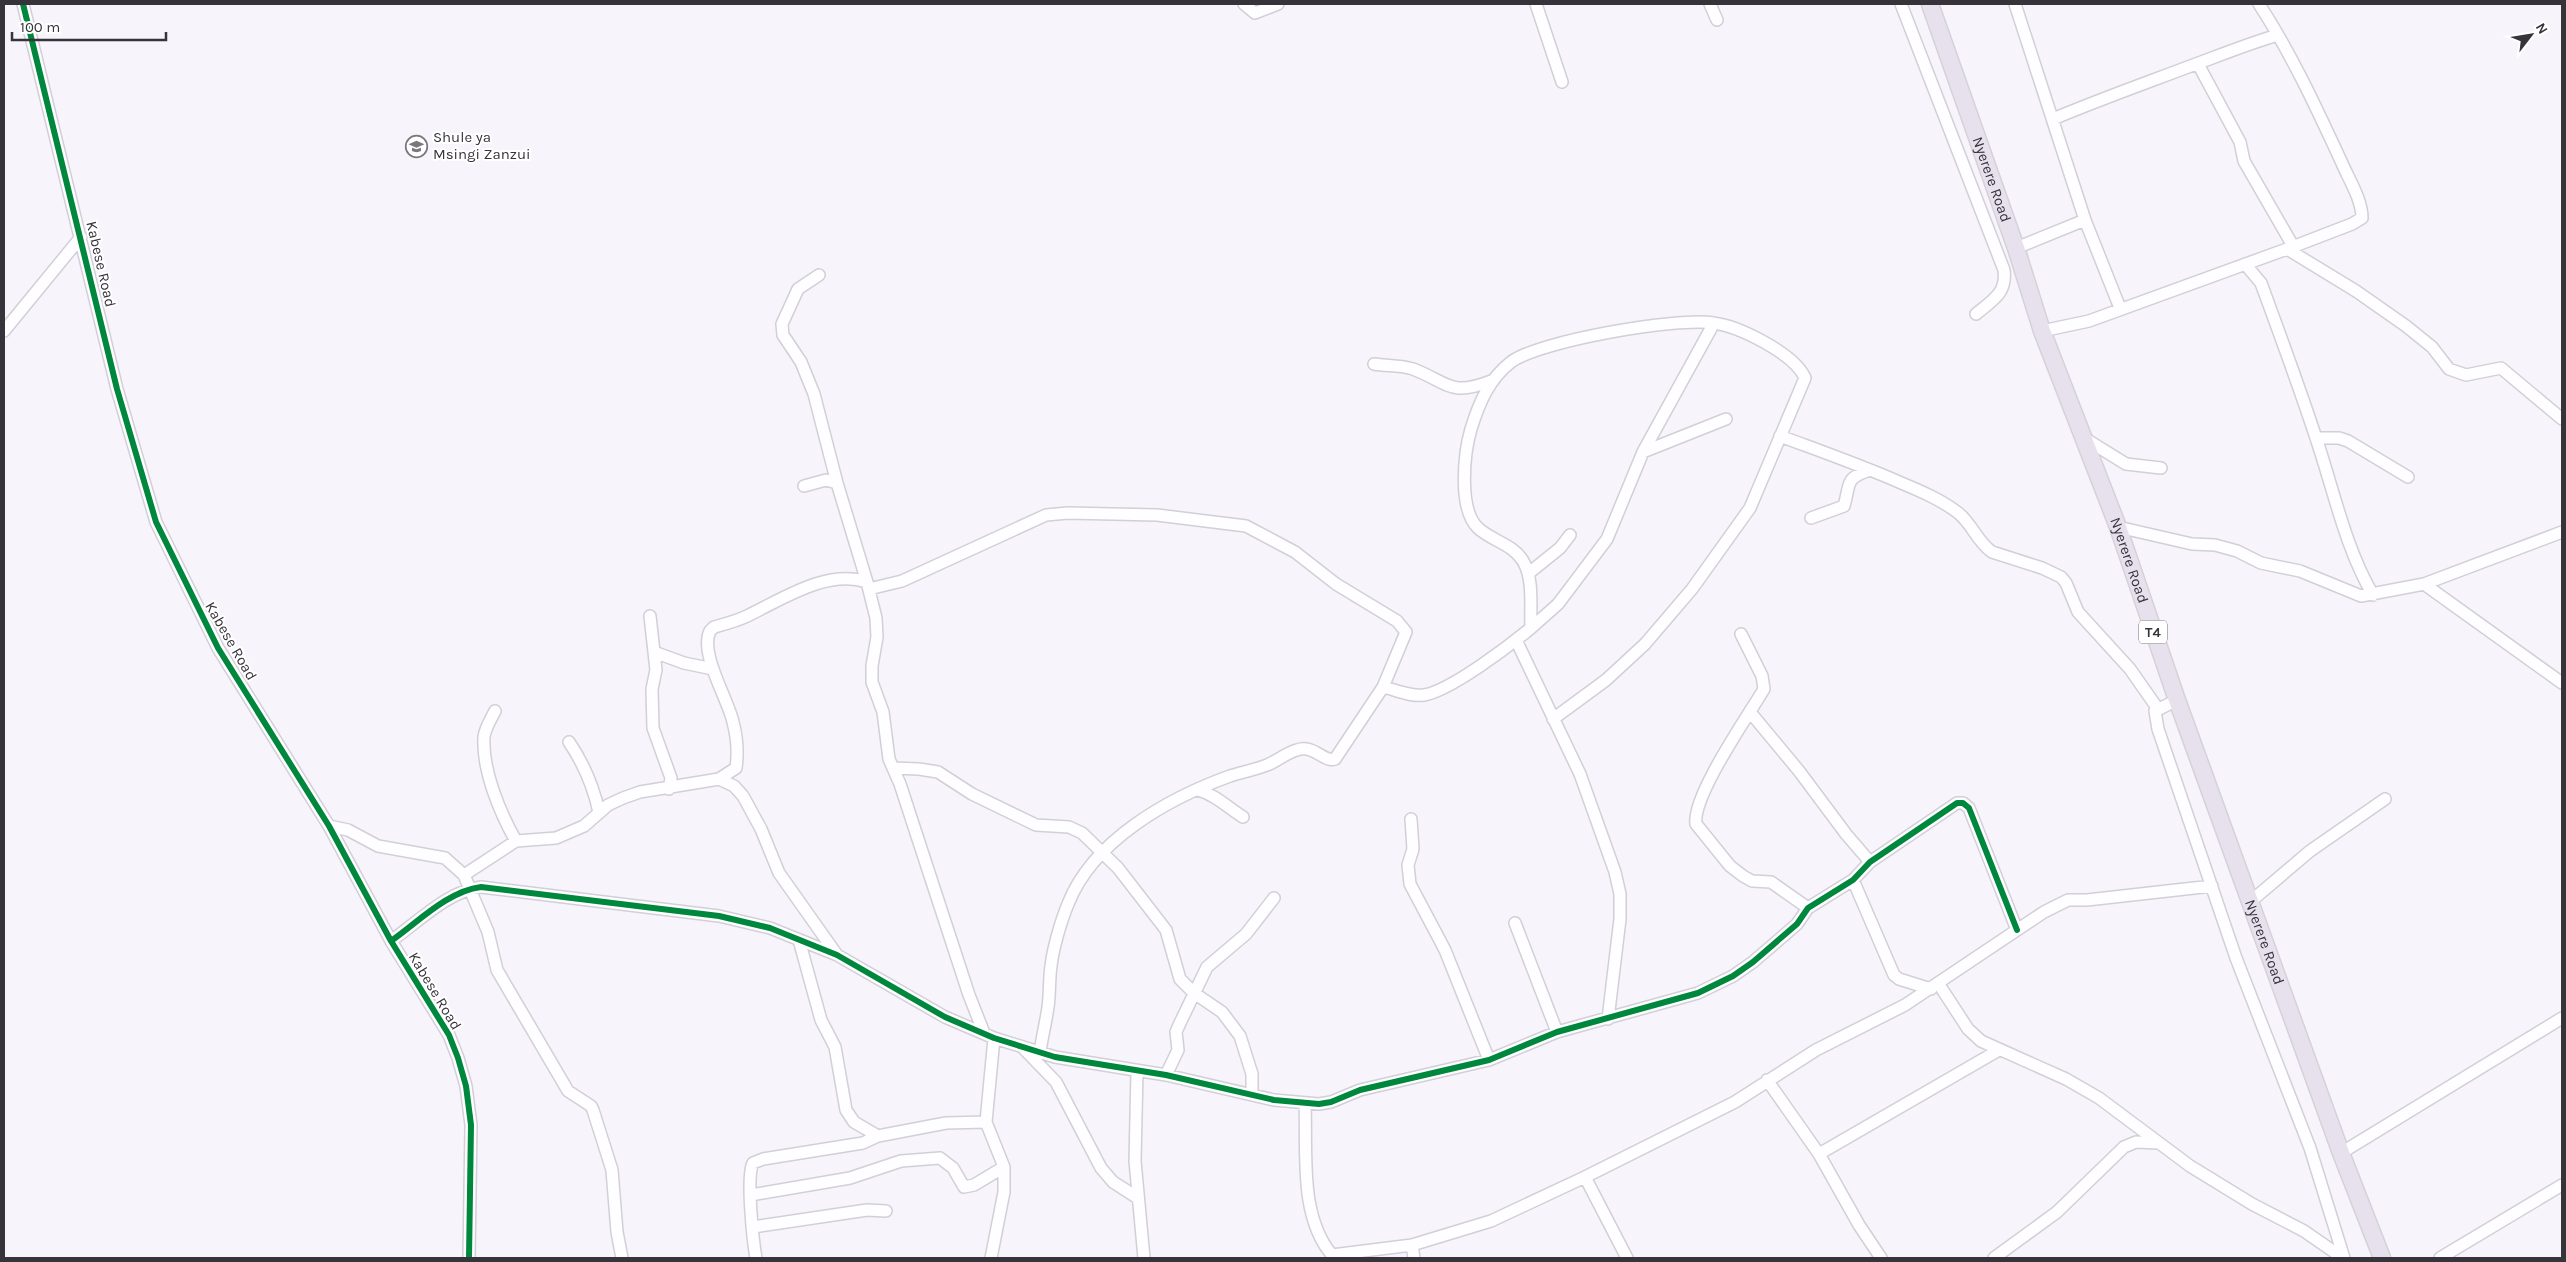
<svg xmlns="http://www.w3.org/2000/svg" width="2566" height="1262" font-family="Karla,sans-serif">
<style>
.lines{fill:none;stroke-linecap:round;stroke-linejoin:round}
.minor-casing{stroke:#d2cfd6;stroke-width:14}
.highway-casing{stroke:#d4d2d7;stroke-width:19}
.minor{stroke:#fefdff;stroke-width:11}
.highway{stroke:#e7e1ee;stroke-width:16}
.cycleway-casing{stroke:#fff;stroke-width:9}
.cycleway{stroke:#00873e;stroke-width:6}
.labels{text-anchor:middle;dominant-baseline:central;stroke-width:4;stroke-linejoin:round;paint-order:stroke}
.shield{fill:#fff;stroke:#727075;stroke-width:1}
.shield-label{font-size:14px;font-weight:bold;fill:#36333a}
.poi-label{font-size:15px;fill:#36333a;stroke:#fff;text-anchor:start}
.street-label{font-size:15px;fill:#36333a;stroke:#fff}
</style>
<rect width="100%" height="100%" fill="#f7f4fc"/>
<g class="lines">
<defs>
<path id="minor" d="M23 4 117 389 156 522 218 648 329 826 391 941 449 1035 458 1058 466 1086 471 1125 469 1258
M1244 4 1255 13 1278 4
M1536 4 1562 82
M1710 4 1717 20
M1901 4 2004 270C2007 293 1993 300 1976 314
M2015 4 2085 220 2120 308
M2198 64 2240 142 2244 161 2293 246
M2053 119C2098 100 2143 84 2188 67 2218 56 2247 44 2278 35
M2016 248 2085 220
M2287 249 2356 291 2406 326 2432 347 2449 369 2466 375 2501 368 2562 419
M2245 264 2261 283C2280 335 2299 386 2316 438 2334 491 2345 547 2373 595
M819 275 798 289 782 324 783 335 801 362 814 394 837 483 867 582 876 618 877 637 872 666V682L883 712 889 759 900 784 969 995 984 1033
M4 331 81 237
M2042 331 2089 321 2287 249 2352 224 2362 218C2362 199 2348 178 2341 161 2316 107 2291 53 2259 4
M1374 364C1386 366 1402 365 1413 369 1449 383 1450 397 1491 381
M1780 436C1820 451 1860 465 1899 482 1918 490 1940 499 1957 512 1972 523 1977 542 1992 552L2042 568 2061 577 2066 583 2078 612 2130 669 2158 709
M2084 438 2126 464 2161 468
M2316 438H2339L2348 441 2408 477
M1643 452 1726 419
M804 486 826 480 837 483
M1811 518 1844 506C1851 482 1844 479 1870 470
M2118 527 2192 544 2215 545 2237 551 2261 563 2300 571 2361 596 2424 584 2562 683
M1529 573 1560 548 1570 535
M2424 584 2562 532
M869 589 902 581 1046 515 1068 513 1157 515 1246 526 1295 552 1336 584 1397 621 1406 632 1383 687 1335 759C1324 763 1314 744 1297 750 1286 753 1277 761 1267 765 1255 770 1242 772 1230 776 1169 798 1093 840 1068 904 1061 921 1053 948 1051 966 1049 979 1050 994 1048 1007 1046 1022 1042 1037 1040 1052
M650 616 656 670 652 689 653 728 671 778 669 789
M1531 628 1558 604 1607 539 1643 452 1714 323
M1741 634 1762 676 1764 689C1748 716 1692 796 1696 824L1730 866 1743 876 1752 881 1771 882 1808 908
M1516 640 1580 774 1615 872 1620 894V919L1608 1019
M654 652 684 663 713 669
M1383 687C1396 690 1411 697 1424 695 1450 691 1509 646 1531 628 1530 607 1534 579 1523 561 1513 544 1492 541 1478 528 1458 509 1464 453 1471 429 1479 403 1489 379 1511 362 1539 341 1677 317 1713 323 1739 326 1795 354 1805 378L1750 508 1692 589 1645 644 1606 680 1553 719
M2177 700 2155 711 2158 729 2236 958 2310 1148 2344 1258
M495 711C491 719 485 728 484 737 482 770 500 813 516 841
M1750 712 1799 771 1846 834 1870 862
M569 742C584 764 593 785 599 812
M893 768 919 769 938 772 972 794 1036 825 1069 827 1082 833 1118 868 1166 930 1180 979 1194 993 1222 1012 1240 1036 1252 1074V1094
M719 779 736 768C738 754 737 737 733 722 728 699 699 653 710 631L714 627C725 624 737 621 747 616 783 599 826 569 867 582
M1198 790C1216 795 1227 807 1243 817
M1411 819 1413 849 1408 865 1410 884 1445 950 1489 1060
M329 826 348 830 378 846 445 858 464 875 488 932 497 970 568 1091 591 1106 593 1110 612 1170 617 1232 622 1258
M464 875 516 841 556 838 584 826 608 805 623 798 640 792 719 779 734 786 743 796 761 829 779 873 837 955
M1853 880 1894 975 1899 979 1931 989
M2250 902 2310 851 2385 799
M1515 923 1557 1032
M799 940 821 1020 835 1047 846 1110 854 1122 878 1136
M391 941C418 922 448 891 481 887L719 916 770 928 837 955 945 1017 994 1038 1055 1057 1166 1075 1274 1100 1319 1104 1331 1102 1360 1090 1489 1060 1557 1032 1698 993 1733 976 1753 962 1797 924 1808 908 1853 880 1870 862 1957 803H1963L1969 808 2017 930
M1938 983 1968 1029 1981 1041 2066 1079 2099 1098 2190 1166 2252 1204 2304 1231 2343 1258
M1024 1049 1056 1082 1101 1168 1113 1182 1138 1198
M1137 1072 1135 1161 1144 1258
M1166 1075 1178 1050 1176 1032 1180 1023 1207 967 1246 934 1274 898
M1767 1080 1819 1154 1859 1225 1881 1258
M1305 1104C1307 1153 1299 1216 1332 1255L1412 1245 1491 1221 1585 1177 1735 1102 1816 1050 1905 1005 2044 912 2068 900H2087L2212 886
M2341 1153 2562 1018
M1819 1154 1999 1050
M1585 1177 1627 1258
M751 1195 850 1178 901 1161 940 1158 953 1168 964 1187 974 1185 1004 1167
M753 1227 867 1210 886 1211
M1412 1245 1414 1258
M756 1258C753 1241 746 1176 753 1163L763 1159 863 1143 878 1136 946 1123 986 1122
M991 1258 1004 1192V1167L986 1122 994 1038
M1994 1258 2057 1212 2124 1147 2136 1142 2158 1143
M2440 1258 2562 1185"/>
<g id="highway">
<path id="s1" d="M1930 4 2016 248 2042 331 2118 527 2177 700 2341 1153 2382 1258"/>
</g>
</defs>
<!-- minor casing -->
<use href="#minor" class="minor-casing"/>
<!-- highway casing -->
<use href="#highway" class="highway-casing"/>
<!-- minor -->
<use href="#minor" class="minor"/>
<!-- highway -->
<use href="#highway" class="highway"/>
<defs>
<path id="cycleway" d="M23 4 117 389 156 522 218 648 329 826 391 941 449 1035 458 1058 466 1086 471 1125 469 1258
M391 941C418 922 448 891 481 887L719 916 770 928 837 955 945 1017 994 1038 1055 1057 1166 1075 1274 1100 1319 1104 1331 1102 1360 1090 1489 1060 1557 1032 1698 993 1733 976 1753 962 1797 924 1808 908 1853 880 1870 862 1957 803H1963L1969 808 2017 930"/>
</defs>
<!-- cycleway casing -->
<use href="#cycleway" class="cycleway-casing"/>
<!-- cycleway -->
<use href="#cycleway" class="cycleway"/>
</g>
<!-- icons -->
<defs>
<symbol id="school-ring" viewBox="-11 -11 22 22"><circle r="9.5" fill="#fff" stroke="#7a777e" stroke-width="1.5"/><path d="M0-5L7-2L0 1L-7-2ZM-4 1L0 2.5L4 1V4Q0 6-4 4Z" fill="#7a777e"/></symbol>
</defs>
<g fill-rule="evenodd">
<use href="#school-ring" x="404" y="134" width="25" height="25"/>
</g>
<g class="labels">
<!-- shield labels -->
<rect class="shield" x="2139" y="620.5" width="28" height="23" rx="4"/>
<g class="shield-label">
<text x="2153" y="632">T4</text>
</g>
<!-- poi labels -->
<g class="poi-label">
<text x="433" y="137">Shule ya<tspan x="433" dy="17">Msingi Zanzui</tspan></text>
</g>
<!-- street labels -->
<g class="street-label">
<text stroke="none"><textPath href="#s1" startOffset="186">Nyerere Road</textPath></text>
<text transform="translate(101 264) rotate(77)">Kabese Road</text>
<text stroke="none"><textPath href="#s1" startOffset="591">Nyerere Road</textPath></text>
<text transform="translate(231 641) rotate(60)">Kabese Road</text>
<text stroke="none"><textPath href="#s1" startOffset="996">Nyerere Road</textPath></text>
<text transform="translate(435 991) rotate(59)">Kabese Road</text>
</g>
</g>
<!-- border -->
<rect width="2566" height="1262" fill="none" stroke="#36333a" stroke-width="10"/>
<!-- north arrow -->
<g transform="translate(2531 35) rotate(59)" stroke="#ffffff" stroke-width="4" paint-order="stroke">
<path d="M0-4L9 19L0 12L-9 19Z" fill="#36333a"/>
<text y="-8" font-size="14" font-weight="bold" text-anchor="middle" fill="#36333a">N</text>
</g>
<!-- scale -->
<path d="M12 32v8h154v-8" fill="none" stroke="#36333a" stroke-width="2.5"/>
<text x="20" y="32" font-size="15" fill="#36333a" stroke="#ffffff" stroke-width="4" paint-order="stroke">100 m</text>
</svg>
